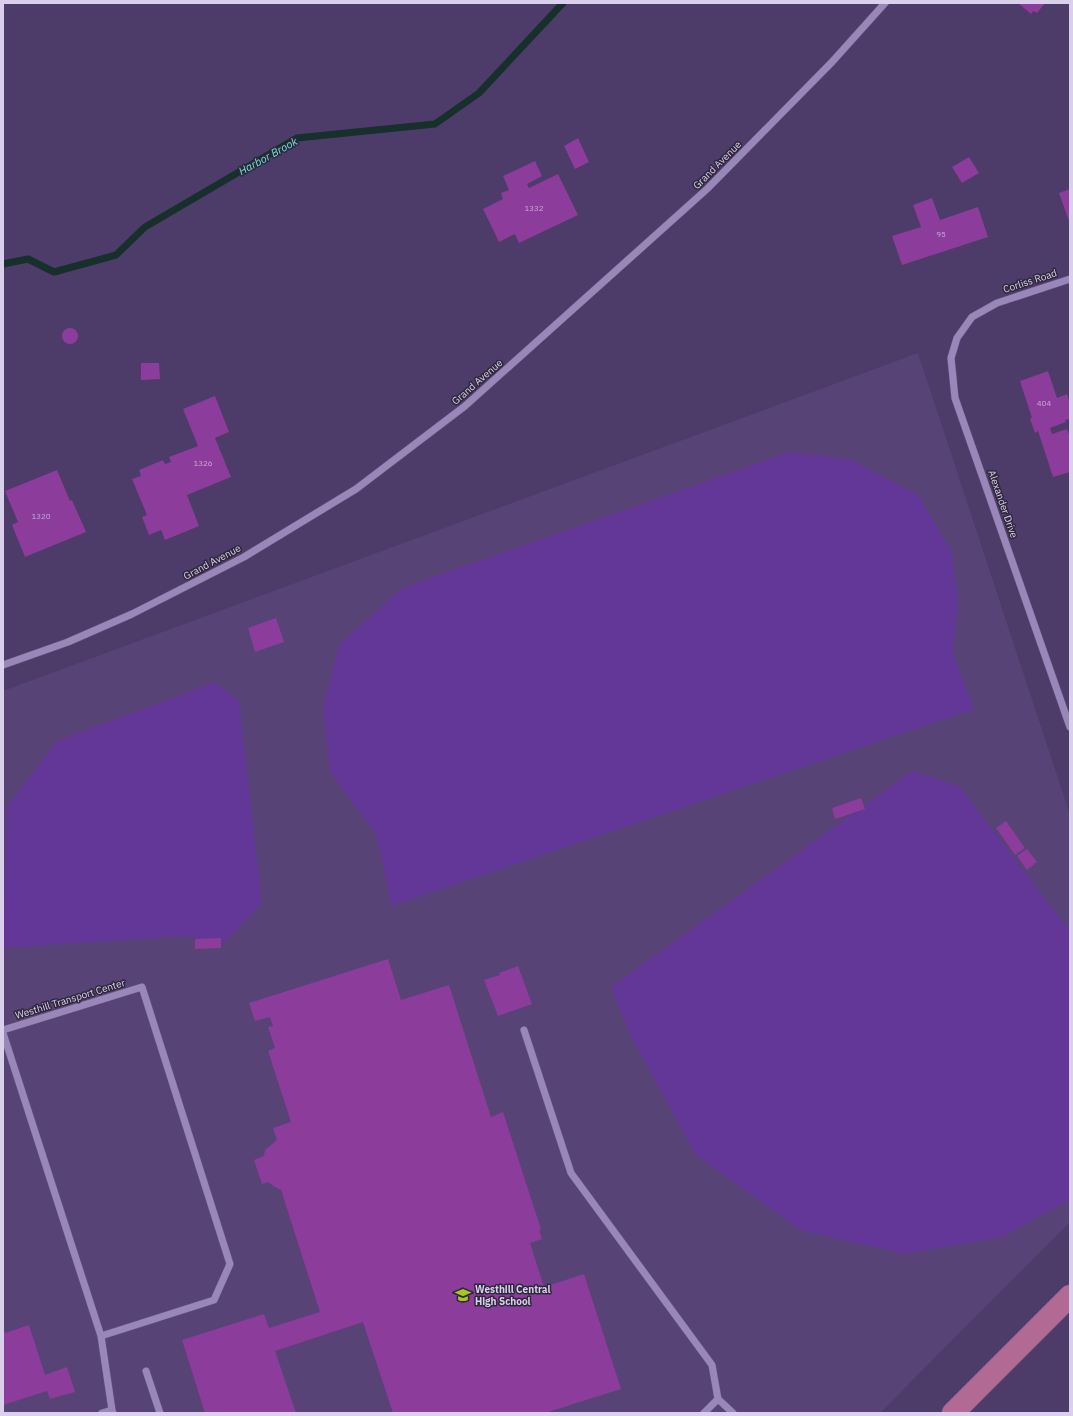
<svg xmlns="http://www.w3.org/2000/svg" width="1073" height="1416" font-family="'IBM Plex Sans',sans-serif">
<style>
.built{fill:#584377}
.garden{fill:#633798}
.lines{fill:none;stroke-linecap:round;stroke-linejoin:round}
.stream{stroke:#17302b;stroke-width:7}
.building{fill:#8c3c9a}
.minor-casing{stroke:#65567c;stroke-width:8}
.major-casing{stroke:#65567c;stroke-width:23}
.minor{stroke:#9987ba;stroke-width:7}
.major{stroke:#b26a94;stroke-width:22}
.labels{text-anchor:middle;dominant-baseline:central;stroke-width:3;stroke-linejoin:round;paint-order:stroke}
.number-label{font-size:8px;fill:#c6abd8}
.street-label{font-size:10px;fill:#dad0ec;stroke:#2f283d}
.poi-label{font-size:10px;font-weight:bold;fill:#dad0ec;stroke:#2f283d;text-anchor:start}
.water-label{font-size:11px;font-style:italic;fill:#6be7d3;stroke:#2f283d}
</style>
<rect width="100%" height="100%" fill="#4d3b69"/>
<!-- built -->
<path class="built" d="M918 353 1070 815V1222L880 1413H3V691Z"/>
<!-- garden -->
<path class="garden" d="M790 452 849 459 918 495 951 551 958 602 953 653 974 709 392 906 376 834 330 772 323 707 339 645 402 588Z
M215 682 239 701 262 903 225 942 184 936 3 948 7 807 57 741Z
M912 771 959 786 1070 931V1199L1005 1236 905 1254 800 1230 696 1155 631 1036 611 987Z"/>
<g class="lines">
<!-- stream -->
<path class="stream" d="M3 264 28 259 54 272 116 255 145 227 297 138 435 124 479 93 563 3"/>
</g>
<!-- building -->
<path class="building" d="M1018 3H1045L1037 13 1033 11 1031 14Z
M578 138 589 162 575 169 564 146Z
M969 157 979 173 962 183 952 167Z
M535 161 542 176 527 184 529 188 558 174 578 215 519 243 515 234 499 242 483 209 503 199 501 193 509 190 503 176Z
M1070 189V224L1059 193Z
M932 198 940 220 978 207 988 237 902 265 892 236 921 227 913 205Z
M62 336a8 8 0 1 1 16 0a8 8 0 1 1-16 0Z
M141 363H159L160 379 141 380Z
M1048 371 1057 398 1067 394 1070 403V419L1065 420 1066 422 1050 428 1052 434 1067 429 1070 437V472L1053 477 1038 431 1035 433 1030 419 1032 418 1020 381Z
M215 396 229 432 215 438 231 477 187 495 199 526 165 540 161 530 149 535 142 517 147 515 132 479 141 476 139 470 163 460 165 464 171 462 169 457 198 446 183 409Z
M57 470 70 501 72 500 86 532 25 557 12 525 18 522 5 491Z
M276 618 284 642 255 652 248 628Z
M861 798 865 809 835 819 832 808Z
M1006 821 1025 848 1015 855 996 828Z
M1027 849 1037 862 1027 870 1017 856Z
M221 938V948L195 949V939Z
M388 959 401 1000 449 985 491 1117 503 1112 541 1229 539 1230 542 1239 530 1243 544 1287 584 1274 621 1389 545 1413H393L363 1322 275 1351 296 1413H205L182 1340 264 1314 269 1328 320 1312 281 1190 275 1187 268 1182 262 1184 254 1160 264 1156 265 1150 277 1140 273 1128 291 1122 268 1051 275 1048 268 1027 273 1026 270 1017 255 1021 249 1003Z
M518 966 532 1004 498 1016 484 980 500 975 499 973Z
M29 1325 45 1375 67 1367 75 1392 50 1399 47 1391 3 1405V1327L5 1333Z"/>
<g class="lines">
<defs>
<path id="minor" d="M1070 279 997 303 972 317 957 338 951 358 955 398 1070 727
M3 665 68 642 132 614 244 557 356 489 465 406 707 189 832 62 885 3
M3 1030 142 987 230 1264 214 1300 101 1336 3 1033
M524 1030 571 1173 712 1365 718 1399
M101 1336 112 1410
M146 1371 160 1413
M102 1413 112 1410 113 1413
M704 1413 718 1399 733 1413"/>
<path id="major" d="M953 1413 1070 1296"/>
</defs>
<!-- minor casing -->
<use href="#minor" class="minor-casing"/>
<!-- major casing -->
<use href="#major" class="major-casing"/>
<!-- minor -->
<use href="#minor" class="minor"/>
<!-- major -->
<use href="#major" class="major"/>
</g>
<!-- icons -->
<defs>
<symbol id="school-bare" viewBox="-9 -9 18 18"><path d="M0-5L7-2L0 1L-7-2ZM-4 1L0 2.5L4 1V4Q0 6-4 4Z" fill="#a7c81f" stroke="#2f283d" stroke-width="2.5" paint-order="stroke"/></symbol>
</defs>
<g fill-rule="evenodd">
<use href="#school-bare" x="452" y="1284" width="22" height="22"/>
</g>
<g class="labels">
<!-- number labels -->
<g class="number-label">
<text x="534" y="208">1332</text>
<text x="941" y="234">95</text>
<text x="1044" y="403">404</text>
<text x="203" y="463">1326</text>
<text x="41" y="516">1320</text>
</g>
<!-- street labels -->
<g class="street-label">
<text transform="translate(717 165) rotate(-45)">Grand Avenue</text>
<text transform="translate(1030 281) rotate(-18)">Corliss Road</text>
<text transform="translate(477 382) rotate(-41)">Grand Avenue</text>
<text transform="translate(1003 504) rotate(71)">Alexander Drive</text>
<text transform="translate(212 562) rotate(-28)">Grand Avenue</text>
<text transform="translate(70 999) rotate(-17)">Westhill Transport Center</text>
</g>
<!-- poi labels -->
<g class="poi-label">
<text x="475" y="1289">Westhill Central<tspan x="475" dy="12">High School</tspan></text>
</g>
<!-- water labels -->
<g class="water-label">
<text transform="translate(268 156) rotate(-29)">Harbor Brook</text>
</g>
</g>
<!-- border -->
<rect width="1073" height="1416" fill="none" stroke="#dad0ec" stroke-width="8"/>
</svg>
